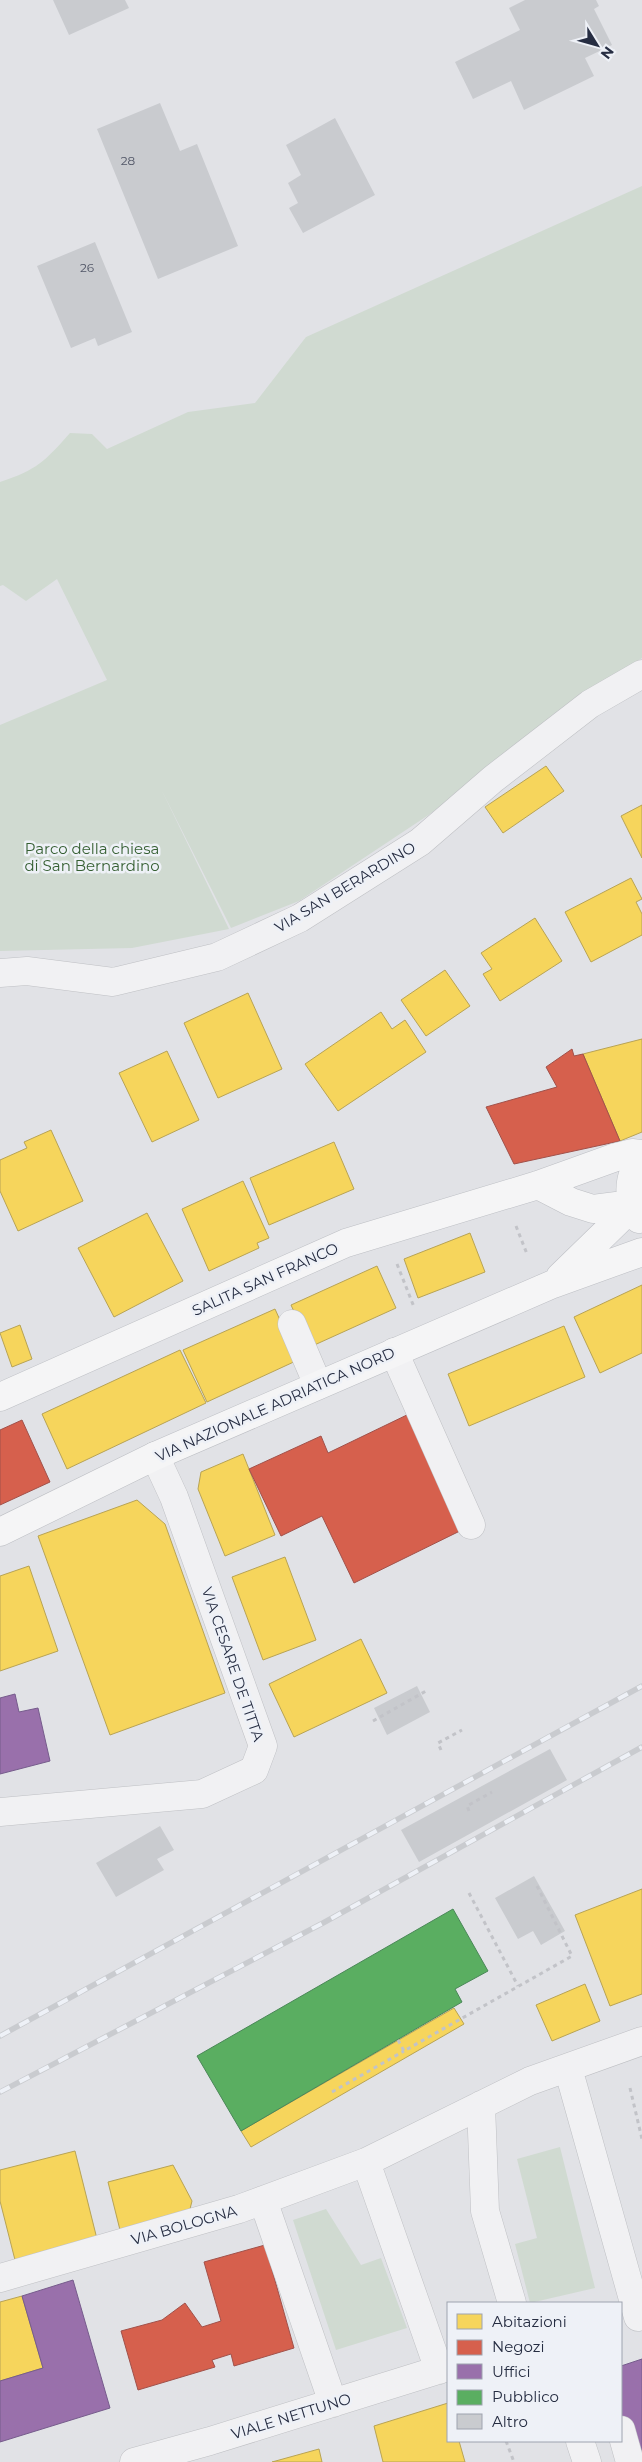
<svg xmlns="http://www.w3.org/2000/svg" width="642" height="2462" font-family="Montserrat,sans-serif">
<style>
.green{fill:#d0dad1}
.homes{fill:#f6d55c;stroke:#b8a354}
.shops{fill:#d6604d;stroke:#a1514a}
.offices{fill:#9970ab;stroke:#765c8c}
.public{fill:#5aae61;stroke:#4a8758}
.building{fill:#c9cbcf}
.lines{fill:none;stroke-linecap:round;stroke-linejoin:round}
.minor-casing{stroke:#bfc0c4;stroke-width:29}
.major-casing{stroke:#bdbfc4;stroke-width:29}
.path{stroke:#c2c3c8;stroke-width:3;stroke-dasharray:4 4;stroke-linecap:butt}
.minor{stroke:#f1f1f3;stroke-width:28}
.major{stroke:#f5f5f6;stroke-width:28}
.rail-casing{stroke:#c9cbcf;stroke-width:5.5}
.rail{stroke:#eef1f7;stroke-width:4;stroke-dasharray:11;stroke-linecap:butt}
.labels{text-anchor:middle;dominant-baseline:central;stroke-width:5;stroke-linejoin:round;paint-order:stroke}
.number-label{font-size:12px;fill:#505566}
.park-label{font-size:15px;fill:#355f32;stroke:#eef1f7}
.street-label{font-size:15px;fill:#262d42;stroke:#eef1f7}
</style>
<rect width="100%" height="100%" fill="#e1e2e6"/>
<!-- green -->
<path class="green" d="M642 186V658L623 670 430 814 299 901 231 928 162 791 229 929 132 948 0 951V725L107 680 57 579 26 601 3 585 0 586V482C37 470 45 461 70 433L92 434 107 449 188 412 255 403 306 337Z
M560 2147 595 2288 530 2303 515 2244 537 2238 517 2159Z
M326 2209 361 2265 381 2258 407 2328 336 2350 293 2220Z"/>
<!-- homes -->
<path class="homes" d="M546 766 564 791 503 833 485 807Z
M642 805V858L621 816Z
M631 878 642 899 636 902 642 914V935L591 962 565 912Z
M535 918 562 961 500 1001 483 974 492 969 481 953Z
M445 970 470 1006 426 1036 401 1000Z
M248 993 282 1069 218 1098 184 1023Z
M381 1012 392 1029 405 1020 426 1052 338 1111 305 1064Z
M642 1039V1132L620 1141 583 1054Z
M167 1051 199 1120 152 1142 119 1073Z
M51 1130 83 1201 18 1231 0 1191V1160L27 1148 24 1142Z
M334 1142 354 1189 269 1225 250 1178Z
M243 1181 269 1238 257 1243 259 1248 209 1271 182 1209Z
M147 1213 183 1281 114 1317 78 1248Z
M470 1233 485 1272 418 1298 404 1259Z
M377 1266 396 1308 310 1347 291 1305Z
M642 1285V1353L600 1373 574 1317Z
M275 1309 298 1360 207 1402 183 1350Z
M20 1325 32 1359 12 1367 0 1333Z
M564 1326 585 1377 469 1426 448 1374Z
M180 1350 206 1403 67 1469 42 1414Z
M243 1454 275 1535 225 1556 198 1489 201 1472Z
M137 1500 165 1524 225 1693 110 1735 38 1536Z
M285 1557 316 1640 263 1660 232 1577Z
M29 1566 58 1651 0 1671V1576Z
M361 1639 387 1693 294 1737 269 1684Z
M642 1889V1994L610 2006 575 1915Z
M585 1984 600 2021 552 2041 536 2005Z
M454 2008 464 2024 251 2147 241 2131Z
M75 2151 97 2239 15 2260 0 2201V2170Z
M173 2165 192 2201 189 2213 121 2234 108 2182Z
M22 2296 43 2368 0 2381V2302Z
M448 2403V2441H459L465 2462H383L374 2426Z
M319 2449 322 2462H272Z"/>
<!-- shops -->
<path class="shops" d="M572 1049 574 1056 583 1054 620 1141 514 1164 486 1107 557 1087 546 1067Z
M411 1413 466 1528 354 1583 322 1516 281 1536 249 1469 321 1436 328 1453Z
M22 1420 50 1482 0 1505V1430Z
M265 2245 294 2348 234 2366 231 2354 212 2360 215 2367 138 2390 121 2331 162 2320 185 2303 202 2327 221 2321 204 2262Z"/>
<!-- offices -->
<path class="offices" d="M15 1694 19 1712 38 1708 50 1761 0 1774V1698Z
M73 2280 110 2408 0 2442V2381L43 2368 22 2296Z
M642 2359V2462L621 2417V2366Z"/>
<!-- public -->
<path class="public" d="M453 1909 488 1971 455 1989 462 2002 241 2131 197 2056Z"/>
<!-- building -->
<path class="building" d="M53 0H125L129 8 69 35Z
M525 0H596L599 6 594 9 612 45 585 58 594 76 524 110 511 81 473 99 455 62 520 30 509 8Z
M160 103 180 151 197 144 238 246 158 279 97 129Z
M335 118 375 195 303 233 289 208 298 203 288 183 301 175 286 145Z
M95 242 132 332 98 346 95 338 71 348 37 266Z
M417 1686 430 1712 387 1735 374 1708Z
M550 1749 567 1780 419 1862 401 1830Z
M160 1826 174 1850 157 1859 164 1870 116 1897 96 1863Z
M534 1876 565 1931 541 1945 533 1931 518 1939 495 1898Z"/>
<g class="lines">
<defs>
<path id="minor" d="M0 973 27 971 113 982 217 957 300 918 420 842 493 779 590 704 642 674
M292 1324 318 1385
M394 1352 471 1525
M0 1812 202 1794 254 1770 263 1746 174 1497 155 1456
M568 2068 638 2317
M481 2105 485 2211 512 2303
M366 2162 439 2370
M263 2200 333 2403
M0 2278 239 2209 366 2162 530 2081 642 2041
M621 2430 630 2462
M580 2441 587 2462
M134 2462 210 2441 448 2367"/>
<path id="major" d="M538 1185 571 1202 593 1209 632 1204
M639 1219C628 1203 626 1176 642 1161
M560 1277 632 1207
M0 1397 346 1243 538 1185 616 1157 632 1153 642 1154
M0 1532 155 1456 553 1284 642 1252"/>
</defs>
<!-- minor casing -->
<use href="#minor" class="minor-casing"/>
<!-- major casing -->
<use href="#major" class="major-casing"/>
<!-- path -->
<path class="path" d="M516 1226 527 1254
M397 1264 414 1307
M373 1721 426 1691
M441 1750 438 1743 462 1730
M469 1811 467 1806 492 1792
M469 1893 518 1986
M398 2040 404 2051 572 1956 537 1886
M630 2088 642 2139
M332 2092 404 2051
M506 2441 514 2462"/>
<!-- minor -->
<use href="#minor" class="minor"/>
<!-- major -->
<use href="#major" class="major"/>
<defs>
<path id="rail" d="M0 2036 642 1686
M0 2092 323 1923 642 1747"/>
</defs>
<!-- rail casing -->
<use href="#rail" class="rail-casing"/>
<!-- rail -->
<use href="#rail" class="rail"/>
</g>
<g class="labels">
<!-- number labels -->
<g class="number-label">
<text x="128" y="160">28</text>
<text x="87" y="267">26</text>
</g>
<!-- park labels -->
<g class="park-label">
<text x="92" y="848">Parco della chiesa<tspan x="92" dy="17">di San Bernardino</tspan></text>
</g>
<!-- street labels -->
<g class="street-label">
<text transform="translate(345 887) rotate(-31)">VIA SAN BERARDINO</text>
<text transform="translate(265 1279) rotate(-24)">SALITA SAN FRANCO</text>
<text transform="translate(275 1404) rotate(-24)">VIA NAZIONALE ADRIATICA NORD</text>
<text transform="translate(233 1664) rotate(71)">VIA CESARE DE TITTA</text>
<text transform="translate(184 2225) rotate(-16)">VIA BOLOGNA</text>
<text transform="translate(291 2416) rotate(-17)">VIALE NETTUNO</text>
</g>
</g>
<!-- legend -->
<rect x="447" y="2302" width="175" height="140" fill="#eef1f7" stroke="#9ea3af"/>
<rect x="457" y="2314" width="25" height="15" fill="#f6d55c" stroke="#9ea3af"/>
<text x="492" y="2327" font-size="15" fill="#262d42">Abitazioni</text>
<rect x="457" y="2340" width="25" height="15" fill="#d6604d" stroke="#9ea3af"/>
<text x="492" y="2352" font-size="15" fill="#262d42">Negozi</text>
<rect x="457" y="2364" width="25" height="15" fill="#9970ab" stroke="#9ea3af"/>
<text x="492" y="2377" font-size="15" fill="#262d42">Uffici</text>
<rect x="457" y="2390" width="25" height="15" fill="#5aae61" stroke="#9ea3af"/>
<text x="492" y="2402" font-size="15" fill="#262d42">Pubblico</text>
<rect x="457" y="2414" width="25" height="15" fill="#c9cbcf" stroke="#9ea3af"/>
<text x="492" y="2427" font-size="15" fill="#262d42">Altro</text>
<!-- north arrow -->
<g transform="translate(597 45) rotate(127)" stroke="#eef1f7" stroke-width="4" paint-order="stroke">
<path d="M0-4L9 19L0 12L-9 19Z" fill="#262d42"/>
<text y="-8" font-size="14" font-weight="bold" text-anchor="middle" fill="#262d42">N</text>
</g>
</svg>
